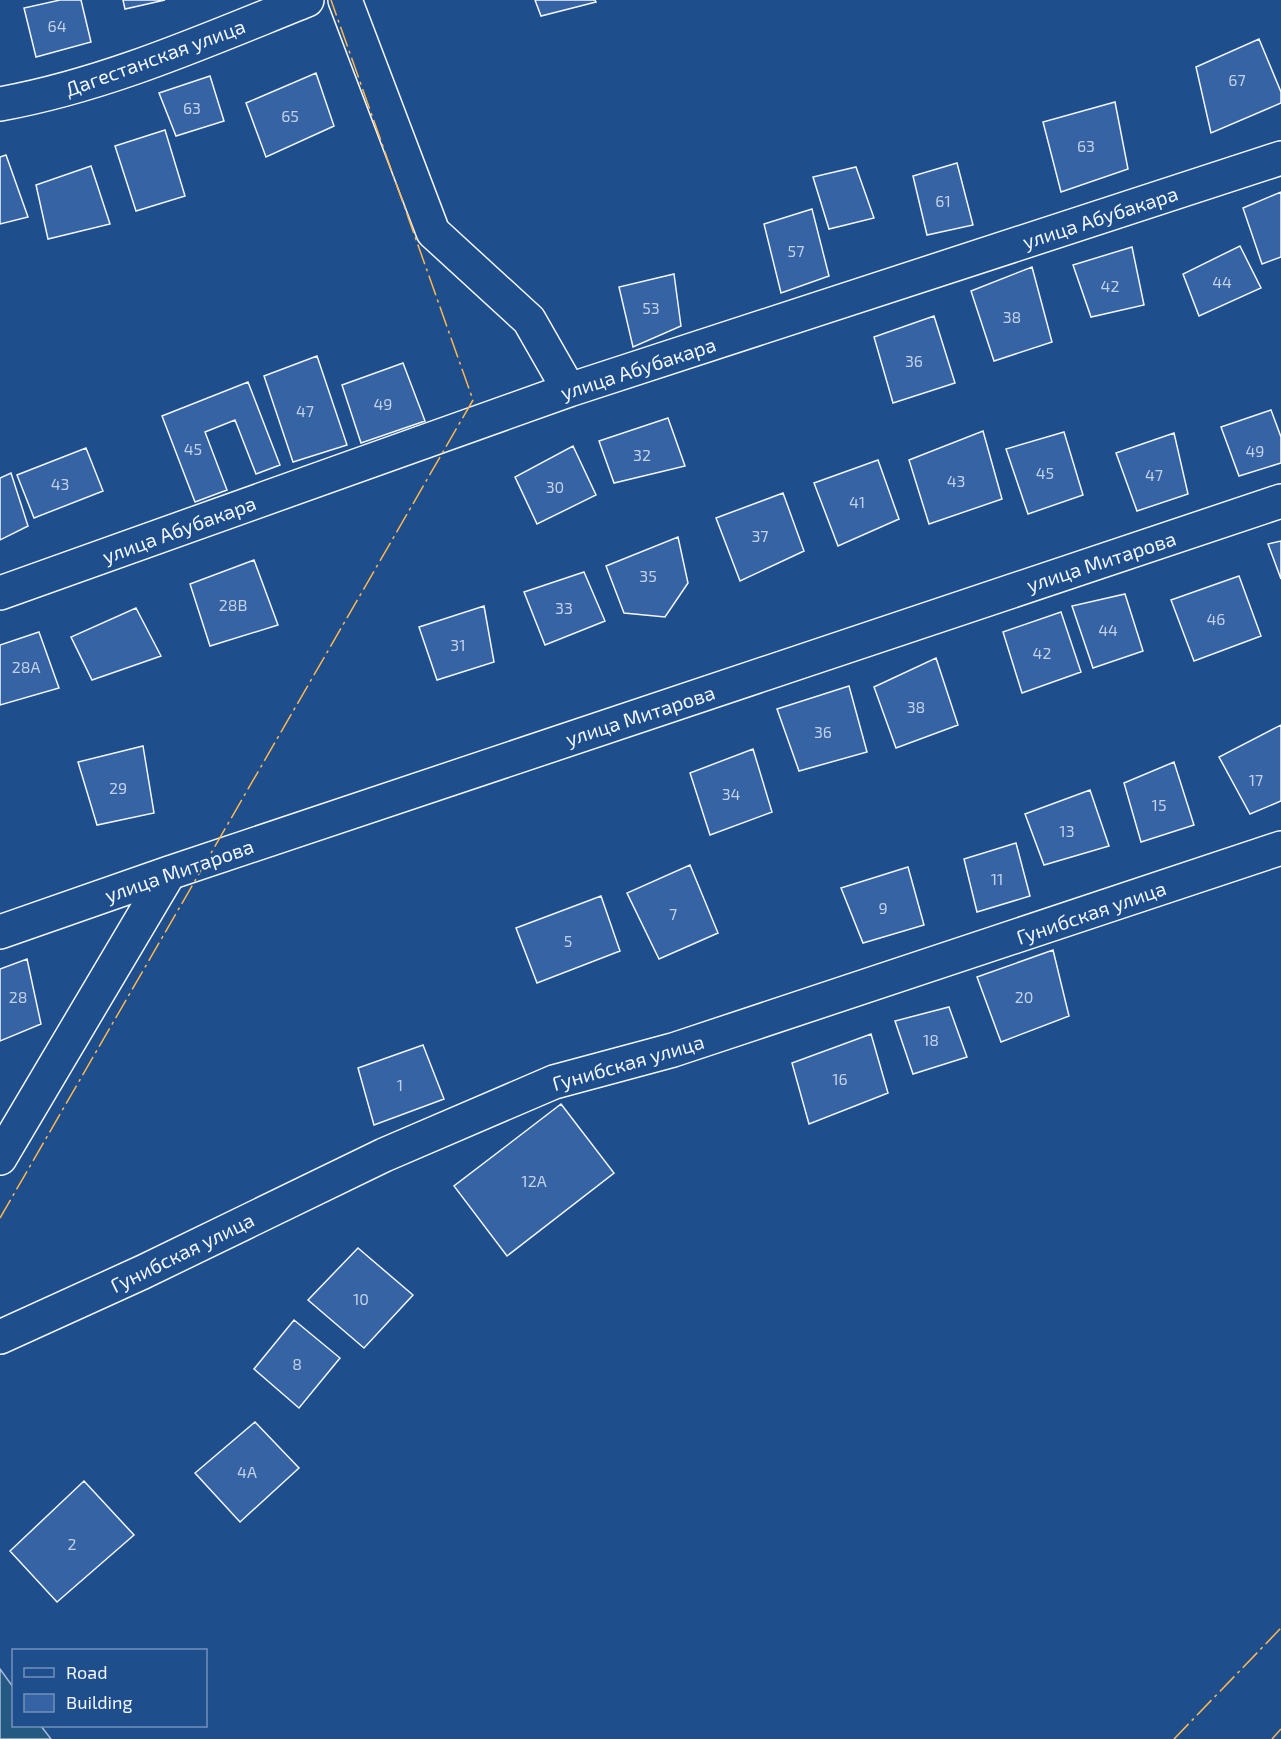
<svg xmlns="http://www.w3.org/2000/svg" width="1281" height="1739" font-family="'Exo 2',sans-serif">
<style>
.green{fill:#245a82;stroke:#a8bbd7;stroke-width:1.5}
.building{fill:#3563a3;stroke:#f2f6ff;stroke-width:1.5}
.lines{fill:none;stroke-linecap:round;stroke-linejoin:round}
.minor-casing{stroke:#f2f6ff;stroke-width:36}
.minor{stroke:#1f4e8c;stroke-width:33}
.power{stroke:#ffb74d;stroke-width:1.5;stroke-dasharray:21 4.5 3 4.5;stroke-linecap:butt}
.labels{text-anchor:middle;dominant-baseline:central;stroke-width:4.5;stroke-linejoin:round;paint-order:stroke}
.number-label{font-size:16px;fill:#c3d1e8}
.street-label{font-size:20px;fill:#f2f6ff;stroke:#1f4e8c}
</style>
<rect width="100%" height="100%" fill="#1f4e8c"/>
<!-- green -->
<path class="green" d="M0 1669 13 1687 14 1726H41L51 1739H0Z"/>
<!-- building -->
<path class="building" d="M60 0H81L91 42 36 57 24 8Z
M123 0H165L125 9Z
M535 0H595L596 2 541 16Z
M1259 39 1281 92V103L1211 133 1196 67Z
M316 73 334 126 266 157 246 103Z
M210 76 224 121 176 136 159 93Z
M1115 102 1128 169 1061 192 1043 122Z
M165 130 185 196 136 211 115 146Z
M6 155 28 217 0 224V157Z
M957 163 973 225 927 235 913 176Z
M91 166 110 224 48 239 36 185Z
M856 167 874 218 829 229 813 177Z
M1281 192V257L1262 264 1243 208Z
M812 209 829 276 781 293 764 224Z
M1240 246 1261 288 1199 316 1183 274Z
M1132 247 1144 305 1091 317 1073 265Z
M1032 267 1052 342 994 361 971 291Z
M674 274 681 326 633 347 619 287Z
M934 316 955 383 893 403 874 337Z
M317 356 347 445 293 462 264 376Z
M403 363 425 421 361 443 342 385Z
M248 382 280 465 256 474 235 420 205 432 227 490 195 502 162 416Z
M1271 410 1281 437V463L1239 476 1221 427Z
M668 418 685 466 614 483 599 441Z
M983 431 1002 499 929 524 909 460Z
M1064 432 1083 495 1028 514 1006 449Z
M1174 433 1188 494 1137 511 1116 453Z
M573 446 596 495 537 524 515 477Z
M86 448 103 491 34 518 17 475Z
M878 460 899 519 838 546 814 483Z
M11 473 28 526 0 540V478Z
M783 493 804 551 740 581 716 518Z
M678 537 688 583 665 617 624 613 606 566Z
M1281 541V579L1268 544Z
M254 560 278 625 210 646 190 584Z
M584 572 605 621 545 645 524 592Z
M1239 576 1261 636 1194 661 1171 600Z
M1125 594 1143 651 1093 668 1072 606Z
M484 606 494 662 437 680 419 627Z
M136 608 161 656 92 680 71 637Z
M1061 612 1081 672 1022 693 1003 632Z
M39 632 59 688 0 705V645Z
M936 658 958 725 896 748 874 687Z
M849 686 867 752 799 771 777 709Z
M1281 725V801L1250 814 1219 757Z
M143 746 154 813 97 825 78 762Z
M753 749 772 812 710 835 690 773Z
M1174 762 1194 825 1141 842 1124 783Z
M1090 790 1109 846 1044 865 1025 814Z
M1016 843 1030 896 977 912 964 859Z
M690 865 718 933 659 959 627 893Z
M908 867 924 925 863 943 841 888Z
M601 896 620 951 537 983 516 928Z
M1053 950 1069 1016 1001 1042 977 977Z
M27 959 41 1024 0 1041V969Z
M949 1007 967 1057 913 1074 895 1021Z
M871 1034 888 1093 809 1124 792 1063Z
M423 1045 444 1099 374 1125 358 1068Z
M561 1104 614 1173 507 1256 454 1186Z
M358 1248 413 1295 364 1348 308 1300Z
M294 1320 340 1358 299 1408 254 1369Z
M255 1422 299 1468 240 1522 195 1473Z
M84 1481 134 1535 57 1602 10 1551Z"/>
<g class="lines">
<defs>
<path id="minor" d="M345 0 433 232 529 320 569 390
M0 104C106 85 207 40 307 0
M0 593 569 390 1281 158
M0 932 169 873 1281 501
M0 1158 169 873
M0 1337 143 1272 384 1155 554 1082 673 1050 1281 848"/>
</defs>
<!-- minor casing -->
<use href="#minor" class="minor-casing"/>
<!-- minor -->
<use href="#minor" class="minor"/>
<!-- power -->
<path class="power" d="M0 1218 473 400 331 0
M1174 1739 1281 1628
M1272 1739 1281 1729"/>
</g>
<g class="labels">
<!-- number labels -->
<g class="number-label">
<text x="57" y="25">64</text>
<text x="1237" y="79">67</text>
<text x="192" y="107">63</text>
<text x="290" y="115">65</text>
<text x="1086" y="145">63</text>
<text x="943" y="200">61</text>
<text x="796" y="250">57</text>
<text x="1222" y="281">44</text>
<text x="1110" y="285">42</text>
<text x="651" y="307">53</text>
<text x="1012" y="316">38</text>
<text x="914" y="360">36</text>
<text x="383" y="403">49</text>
<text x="305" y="410">47</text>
<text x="193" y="448">45</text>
<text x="1255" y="450">49</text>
<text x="642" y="454">32</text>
<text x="1045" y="472">45</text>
<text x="1154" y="474">47</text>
<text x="956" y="480">43</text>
<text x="60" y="483">43</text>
<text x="555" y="486">30</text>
<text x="857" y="501">41</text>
<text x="760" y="535">37</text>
<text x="648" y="575">35</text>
<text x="233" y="604">28В</text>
<text x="564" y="607">33</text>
<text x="1216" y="618">46</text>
<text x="1108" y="629">44</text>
<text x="458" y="644">31</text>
<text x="1042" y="652">42</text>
<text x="26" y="666">28А</text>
<text x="916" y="706">38</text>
<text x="823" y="731">36</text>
<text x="1256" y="779">17</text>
<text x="118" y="787">29</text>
<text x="731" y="793">34</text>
<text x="1159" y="804">15</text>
<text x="1067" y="830">13</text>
<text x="997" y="878">11</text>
<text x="883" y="907">9</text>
<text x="673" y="913">7</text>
<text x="568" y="940">5</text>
<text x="18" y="996">28</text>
<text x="1024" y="996">20</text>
<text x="931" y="1039">18</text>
<text x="840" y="1078">16</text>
<text x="400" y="1084">1</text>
<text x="534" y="1180">12А</text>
<text x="361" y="1298">10</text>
<text x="297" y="1363">8</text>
<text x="247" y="1471">4А</text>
<text x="72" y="1543">2</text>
</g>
<!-- street labels -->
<g class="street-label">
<text transform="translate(155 57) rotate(-20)">Дагестанская улица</text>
<text transform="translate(1100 217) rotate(-18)">улица Абубакара</text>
<text transform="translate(638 368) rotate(-18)">улица Абубакара</text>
<text transform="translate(179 529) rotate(-20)">улица Абубакара</text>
<text transform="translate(1101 561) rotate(-18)">улица Митарова</text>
<text transform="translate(640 715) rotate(-18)">улица Митарова</text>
<text transform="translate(179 870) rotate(-19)">улица Митарова</text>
<text transform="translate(1091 912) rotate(-19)">Гунибская улица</text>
<text transform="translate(628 1062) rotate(-16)">Гунибская улица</text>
<text transform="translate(182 1252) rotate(-26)">Гунибская улица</text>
</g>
</g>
<!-- legend -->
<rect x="12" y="1649" width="195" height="78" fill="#1f4e8c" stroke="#7391ba" stroke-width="1.5"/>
<rect x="24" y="1668" width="30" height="9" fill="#1f4e8c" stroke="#7391ba" stroke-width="1.5"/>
<text x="66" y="1679" font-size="18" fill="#f2f6ff">Road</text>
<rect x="24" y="1694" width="30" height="18" fill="#3563a3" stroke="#7391ba" stroke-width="1.5"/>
<text x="66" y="1709" font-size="18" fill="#f2f6ff">Building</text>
</svg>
